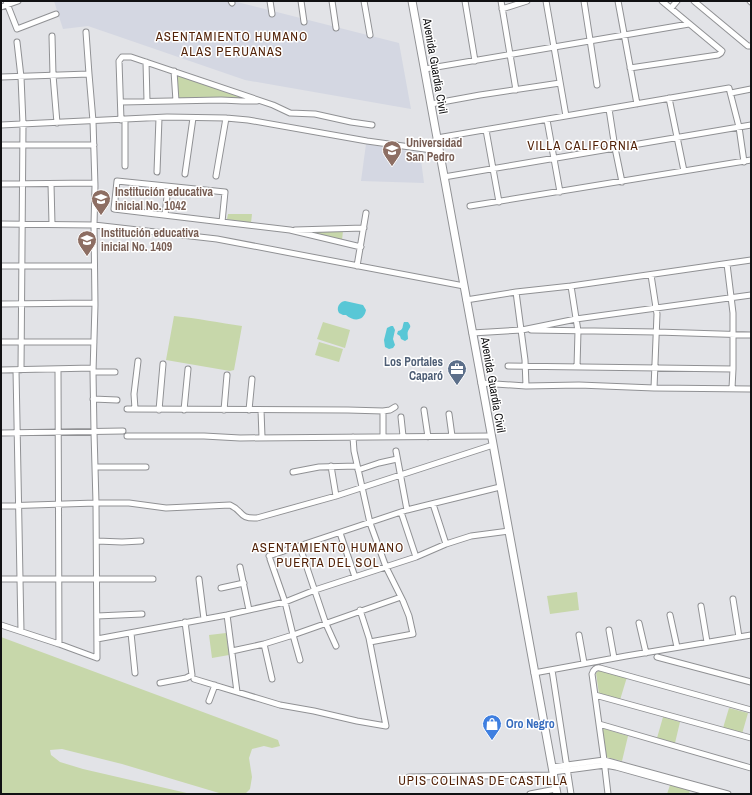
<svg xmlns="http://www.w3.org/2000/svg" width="752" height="795" font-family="'Archivo Narrow',sans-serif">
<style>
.built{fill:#d4d7e2}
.green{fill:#c7d7aa}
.water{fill:#59c7d6}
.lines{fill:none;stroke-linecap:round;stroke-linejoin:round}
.minor-casing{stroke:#909194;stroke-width:7}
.highway-casing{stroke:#909194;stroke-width:9}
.minor{stroke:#fff;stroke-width:5}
.highway{stroke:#fff;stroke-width:7}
.labels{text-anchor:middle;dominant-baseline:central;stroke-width:3;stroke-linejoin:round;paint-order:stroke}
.street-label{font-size:12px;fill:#111113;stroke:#fff}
.education-label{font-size:12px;font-weight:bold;fill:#785e54;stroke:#fff;text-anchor:start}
.service-label{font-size:12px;font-weight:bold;fill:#4e5e75;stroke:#fff;text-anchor:end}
.shop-label{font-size:12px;font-weight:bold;fill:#366cbe;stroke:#fff;text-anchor:start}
.neighbourhood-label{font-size:13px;letter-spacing:1px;fill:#522208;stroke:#fff}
</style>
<rect width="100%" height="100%" fill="#e2e3e7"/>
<!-- built -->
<path class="built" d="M54 1H233L399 43 411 109 245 80 88 26 63 29Z
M366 144 420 153 424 183 361 181Z"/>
<!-- green -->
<path class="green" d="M176 74 246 98V100L227 97 178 99Z
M228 214H252L251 223 227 219Z
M302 231H343L342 240Z
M174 316C197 318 220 323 242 326L234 370 230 371 166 360Z
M323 322 350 330 345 348 317 339Z
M319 342 343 349 339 362 315 355Z
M577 592 579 610 550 614 547 596Z
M226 633 229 655 212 658 209 635Z
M1 637 278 740 280 746 272 748 264 746 252 749 249 758 252 777 250 789 245 794 219 793 122 764 62 749 50 750 51 755 60 762 83 769 191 794H1Z
M600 670 627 677 620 700 599 694 596 673Z
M729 708 748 713 742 734 723 728Z
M663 717 680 722 675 743 657 738Z
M602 728 628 736 622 761 605 757Z
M670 785 690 790 689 794H667Z"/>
<!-- water -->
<path class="water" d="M345 301 363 305 366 310C364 321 354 322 346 315H343L339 313C336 308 339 302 345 301Z
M404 322H408C412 327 410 327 408 331 407 333 408 336 408 339L405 341 401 339 400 336 397 334 398 331C404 330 402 326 404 322Z
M391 326H393L395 330 393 339 395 345 393 348 389 349 385 347 384 340 387 328Z"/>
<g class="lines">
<defs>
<path id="minor" d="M6 1 17 29 56 14
M231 1 232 3
M270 1 272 14
M301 1 304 22
M332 1 336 28
M364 1 370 35
M465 1 475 61
M501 1 516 90
M546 1 566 116
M584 1 597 85
M618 1 637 104
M694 1 748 46H751
M750 1 751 2
M1 7 18 1
M671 8 677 1
M502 9 527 1
M52 36 53 75 57 123
M17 42 21 77 23 124 21 370
M146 62 147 101
M630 68 718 55 721 53 722 51 662 1
M425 69 689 24
M174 71 176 101
M1 77 89 74
M731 93 751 89
M669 98 684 171
M121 102 221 100 242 101H257
M431 104 480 95 560 83
M609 109 615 148 622 182
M121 120 119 61 122 57H131L273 105 290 113 315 114 351 122 372 125
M547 120 560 192
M1 125 167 117 226 118 248 120 367 141 439 151
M486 130 499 202
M437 138 729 88 739 127 744 162
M1 145H94
M125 166V120
M157 172 159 118
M185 174 193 118
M216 176 226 118
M444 177 751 125
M1 184 95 183
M51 184 52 224
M470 206 751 160
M165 215 168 187
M222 222 225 192 117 181 114 209 222 222 290 230 361 247
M1 224 94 225 217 239 464 286
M295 230 364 228
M727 264 733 313V369L732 388
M1 266H94
M357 266 366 213
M651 275 657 314 654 388
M571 286 578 331 577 367
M516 292 525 360 526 386
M466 300 516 292 571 286 751 260
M1 304 95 303
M531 330 657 332 751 335
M472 333 522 330 576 319 751 295
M1 342H94
M508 366 733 369
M58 369 59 644
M1 370 93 368
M16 370 21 631
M93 372H115
M481 383 526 386 579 385 654 388 751 389
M93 399 117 400
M127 409 348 410 383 411
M135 409 134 394 138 361
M159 410 163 364
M184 410 188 369
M224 410 227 375
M249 410 252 379
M261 410 262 437
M424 410 428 437
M449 414 452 436
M401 417 403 436
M1 433 123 431
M127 436H204L240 438 491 436
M383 436V411L390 410 395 407
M353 437 354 451 370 523 386 567 403 601 409 616 413 634 370 642
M396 451 407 510
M331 466 336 496
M95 467H146
M358 470 379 463 397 459
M293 472 319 467 357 466
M433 504 446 544
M1 506 96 503H129L166 508 230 505C244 511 238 519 257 518L336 496 493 445
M401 512 416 557
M340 533 355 577
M97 541 122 542 141 541
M301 550 326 624 336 646
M269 556 407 510 500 487
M270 559 285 602 293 635 300 660
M240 567 249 610
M1 579H153
M199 579 204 619
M221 588 244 583
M733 599 739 637
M701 606 707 642
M227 615 237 692
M670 615 677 647
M97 616 142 614
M639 623 646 653
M1 625 59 644 97 658 96 503 94 432 93 372 95 305 94 225 95 186 93 121 89 74 86 32
M609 630 614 658
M131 633 135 673
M579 635 584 663
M97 639 227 615 285 602 315 590 416 557 446 544 471 536 509 531
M264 644 272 679
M232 651 264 644 293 635 401 597
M657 657 751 682
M552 670 571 794
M534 673 626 656 751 635
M194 679 280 705 314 711 357 721 386 726 369 638 360 610
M160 683 186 678 192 675 185 622
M595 695 751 738
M209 701 215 685
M599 724 751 768
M552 767 604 760 728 794
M553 772 605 765 616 767 713 794
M409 777 553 775
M530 794 556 789
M608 794 604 760 592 674C593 670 596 667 600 668L751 710"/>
<path id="highway" d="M412 1 557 794"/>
</defs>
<!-- minor casing -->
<use href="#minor" class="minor-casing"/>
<!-- highway casing -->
<use href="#highway" class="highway-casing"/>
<!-- minor -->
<use href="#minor" class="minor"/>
<!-- highway -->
<use href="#highway" class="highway"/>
</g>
<!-- icons -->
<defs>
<symbol id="university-pin" viewBox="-11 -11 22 30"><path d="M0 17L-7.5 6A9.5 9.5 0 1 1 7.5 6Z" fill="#8d6e63" stroke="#fff"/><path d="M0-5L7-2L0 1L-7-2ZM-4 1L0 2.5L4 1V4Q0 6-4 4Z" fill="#fff"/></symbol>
<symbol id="school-pin" viewBox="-11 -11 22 30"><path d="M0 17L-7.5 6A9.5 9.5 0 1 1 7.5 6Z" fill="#8d6e63" stroke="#fff"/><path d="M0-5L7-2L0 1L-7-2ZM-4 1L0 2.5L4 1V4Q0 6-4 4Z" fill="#fff"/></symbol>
<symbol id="office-pin" viewBox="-11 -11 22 30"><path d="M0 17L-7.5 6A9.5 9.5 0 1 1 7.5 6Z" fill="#5c6f8a" stroke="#fff"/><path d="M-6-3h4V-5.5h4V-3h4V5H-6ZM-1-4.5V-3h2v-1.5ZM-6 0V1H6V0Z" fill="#fff"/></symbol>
<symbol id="shop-pin" viewBox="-11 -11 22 30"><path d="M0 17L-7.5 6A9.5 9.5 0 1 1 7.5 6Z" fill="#3f7fe0" stroke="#fff"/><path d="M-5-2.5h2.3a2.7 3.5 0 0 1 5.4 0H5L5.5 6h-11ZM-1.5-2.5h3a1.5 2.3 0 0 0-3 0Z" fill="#fff"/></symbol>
</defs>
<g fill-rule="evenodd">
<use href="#university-pin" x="381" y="139" width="22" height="30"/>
<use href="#school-pin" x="90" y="188" width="22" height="30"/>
<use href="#school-pin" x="76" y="229" width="22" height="30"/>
<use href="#office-pin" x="446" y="358" width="22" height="30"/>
<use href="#shop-pin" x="481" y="713" width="22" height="30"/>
</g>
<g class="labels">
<!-- street labels -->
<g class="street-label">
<text transform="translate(435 66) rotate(80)">Avenida Guardia Civil</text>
<text transform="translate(493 385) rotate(80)">Avenida Guardia Civil</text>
</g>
<!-- education labels -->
<g class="education-label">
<text x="406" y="143">Universidad<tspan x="406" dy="14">San Pedro</tspan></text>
<text x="115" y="192">Institución educativa<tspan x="115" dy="14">inicial No. 1042</tspan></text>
<text x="101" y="233">Institución educativa<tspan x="101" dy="14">inicial No. 1409</tspan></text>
</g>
<!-- service labels -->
<g class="service-label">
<text x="443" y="362">Los Portales<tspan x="443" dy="14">Caparó</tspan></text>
</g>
<!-- shop labels -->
<g class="shop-label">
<text x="506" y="724">Oro Negro</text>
</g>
<!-- neighbourhood labels -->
<g class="neighbourhood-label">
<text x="232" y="36">ASENTAMIENTO HUMANO<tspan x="232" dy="15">ALAS PERUANAS</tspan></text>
<text x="583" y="145">VILLA CALIFORNIA</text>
<text x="328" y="547">ASENTAMIENTO HUMANO<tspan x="328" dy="15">PUERTA DEL SOL</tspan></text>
<text x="483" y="780">UPIS COLINAS DE CASTILLA</text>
</g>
</g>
<!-- border -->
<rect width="752" height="795" fill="none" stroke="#111113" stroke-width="4"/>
</svg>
